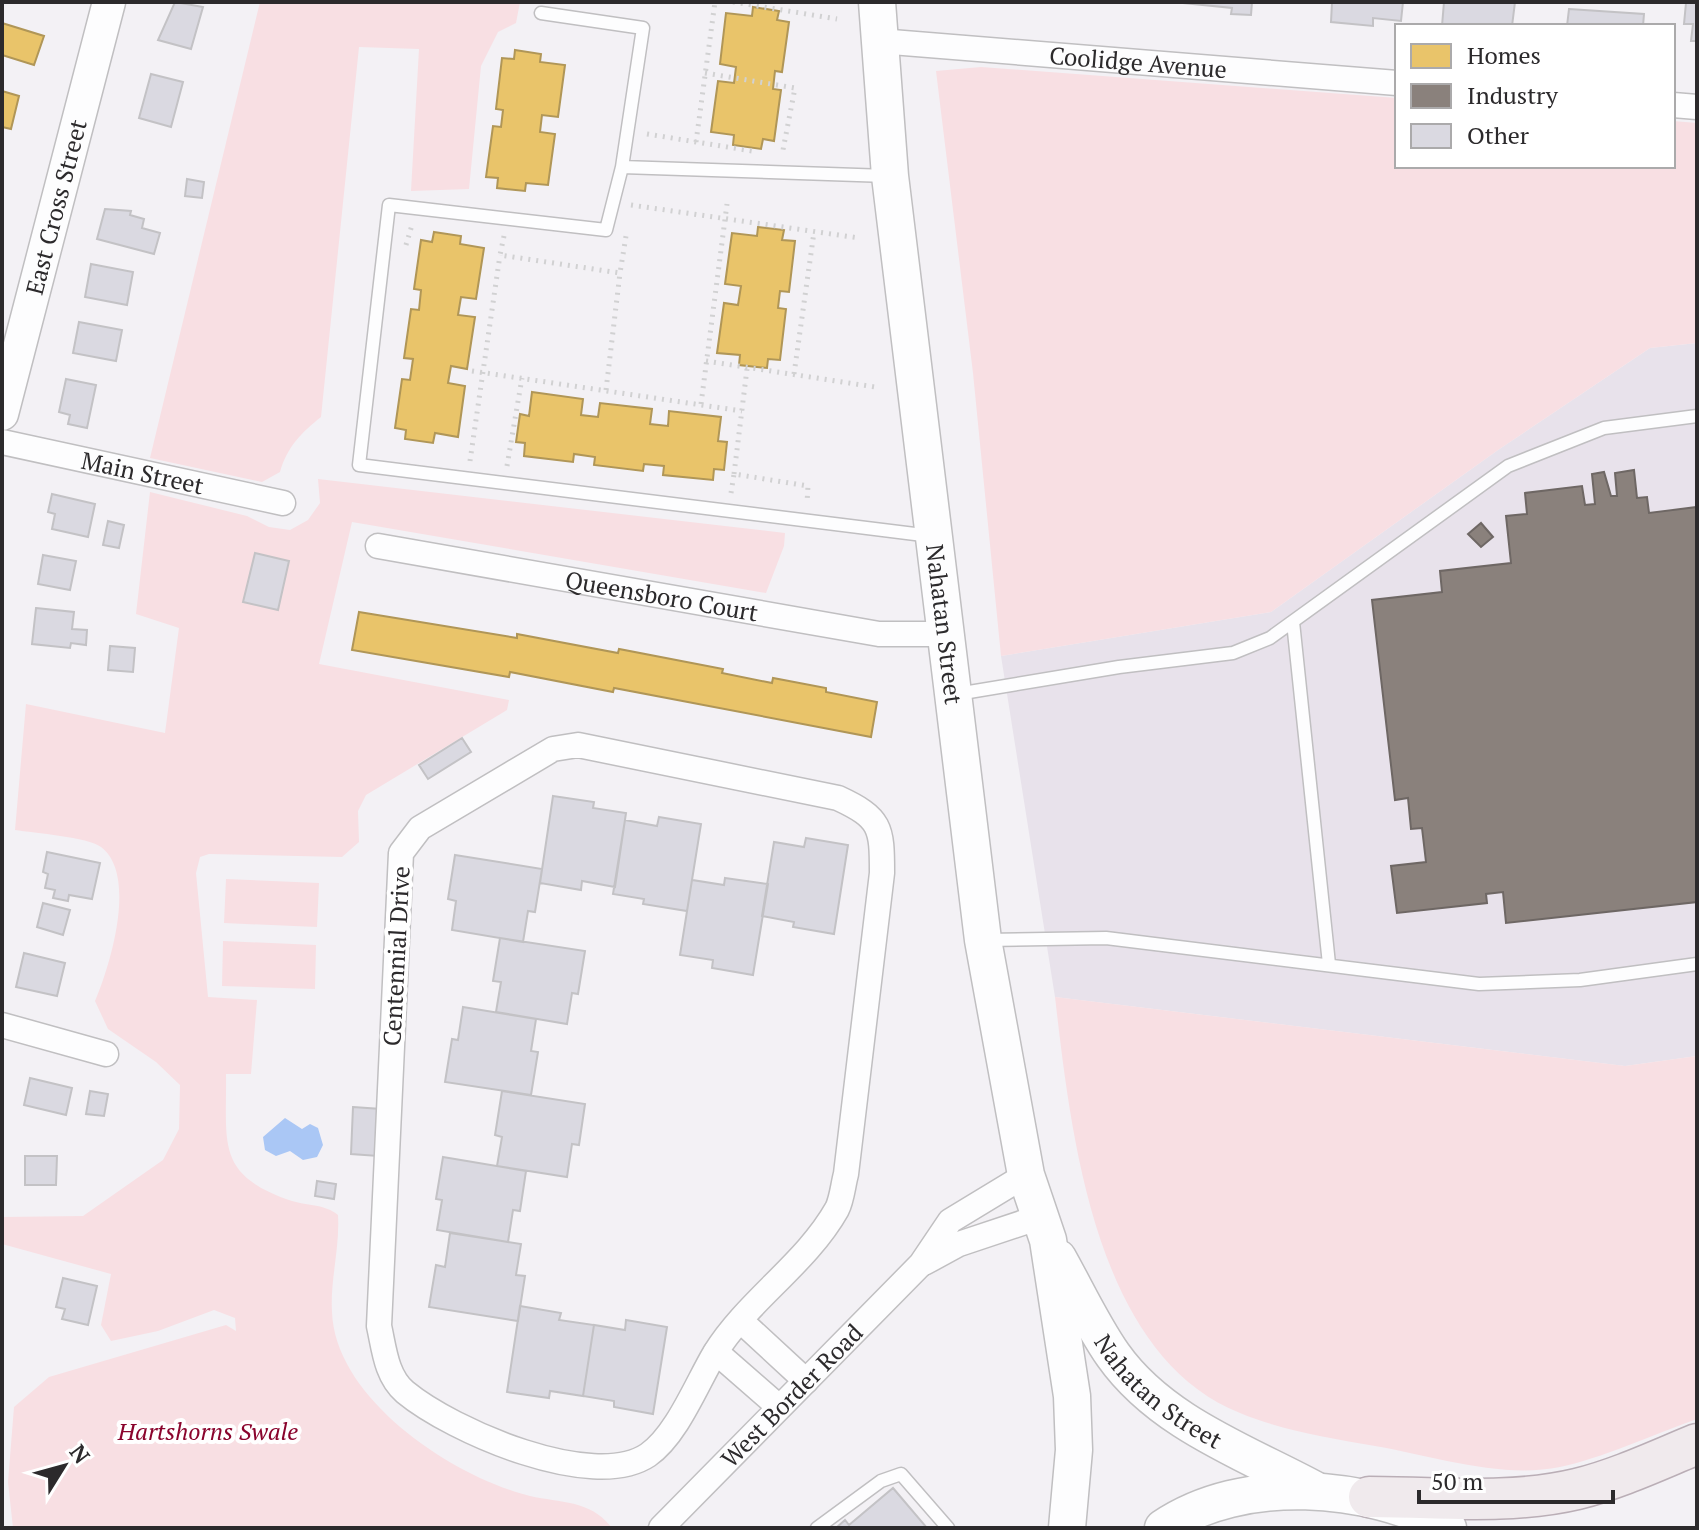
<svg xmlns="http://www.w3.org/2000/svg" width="1699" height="1530" font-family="'PT Serif',serif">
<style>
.built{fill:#e8e2eb}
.green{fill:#f8dfe3}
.water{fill:#aac7f5}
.homes{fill:#e9c46a;stroke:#b09657;stroke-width:2}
.industry{fill:#8a817c;stroke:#6e6764;stroke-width:2}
.building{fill:#dad9e1;stroke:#c3c2c5;stroke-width:2}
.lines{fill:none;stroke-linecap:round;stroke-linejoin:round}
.service-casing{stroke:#c0bfc1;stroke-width:15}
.minor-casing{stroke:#c0bfc1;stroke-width:27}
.tertiary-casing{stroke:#c0bfc1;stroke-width:35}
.secondary-casing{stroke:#c0bfc1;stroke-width:39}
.primary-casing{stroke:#baaeb6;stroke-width:43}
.path{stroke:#d1d1d2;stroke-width:5;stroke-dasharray:2 6;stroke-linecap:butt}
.service{stroke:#fdfdfe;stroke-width:12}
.minor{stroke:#fdfdfe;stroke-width:24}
.tertiary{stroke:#fdfdfe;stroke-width:32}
.secondary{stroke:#fdfdfe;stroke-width:36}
.primary{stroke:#f0eaed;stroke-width:40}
.labels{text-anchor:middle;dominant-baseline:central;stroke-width:8;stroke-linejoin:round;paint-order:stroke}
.street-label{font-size:24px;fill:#2c2a2c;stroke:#fff}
.park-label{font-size:24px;font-style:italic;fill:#8a042d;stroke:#fff}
</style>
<rect width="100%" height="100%" fill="#f3f1f5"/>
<!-- built -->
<path class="built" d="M1697 343V1056L1625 1066 1055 997 1001 656 1271 612 1498 450 1650 348Z"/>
<!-- green -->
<path class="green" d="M260 2H520L516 23 498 32 481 66 469 189 411 191 419 49 359 47 321 417C302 432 287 447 280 472L262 482 150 458Z
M981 67 1397 98V166H1673V121L1697 123V343L1650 348 1498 450 1271 612 1001 656 973 373 936 71Z
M318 479 785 533 784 546 766 593 352 522 319 664 509 700 507 710 366 795 358 811 359 842 342 857 209 854 200 857 196 873 208 997 257 1000 251 1074H226C227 1144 215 1175 292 1201 308 1206 325 1204 338 1215 340 1248 330 1280 332 1312 335 1399 453 1477 530 1496 561 1503 591 1500 612 1528H13L8 1482 14 1407 49 1377 226 1325 236 1331 235 1318 214 1310 158 1331 111 1341 101 1325 111 1274 2 1244 3 1217 83 1216 163 1160 179 1129 180 1085 156 1062 108 1029 95 1001C110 966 138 875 101 847 88 837 34 833 15 830L26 704 165 733 179 628 136 614 150 492 247 516 269 527 290 530 308 520 320 503Z
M226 879 319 883 317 927 224 923Z
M223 941 316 945 315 989 222 986Z
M1055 997 1625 1066 1697 1056V1419C1657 1433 1600 1459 1560 1467 1501 1479 1433 1456 1375 1446 1330 1438 1283 1431 1240 1413 1094 1355 1071 1133 1055 997Z"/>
<!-- water -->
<path class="water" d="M285 1118 302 1129 310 1124 318 1128 323 1145 317 1157 303 1160 290 1151 276 1156 265 1150 263 1137Z"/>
<!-- homes -->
<path class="homes" d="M753 7 779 11 777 20 789 22 782 72 775 71 773 89 781 90 774 141 763 139 761 149 733 145 734 135 711 132 718 81 734 83 736 67 720 64 726 13 752 16Z
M2 23 44 36 34 65 2 55Z
M515 50 541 54 540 62 565 65 558 117 542 115 540 132 555 134 548 185 526 183 525 191 497 188 498 178 486 177 493 126 501 127 503 110 496 109 502 58 514 59Z
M2 91 19 96 11 129 2 127Z
M758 227 784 230 782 240 795 241 789 292 780 291 778 308 786 309 780 360 768 359 767 368 739 365 740 355 717 353 724 303 738 305 741 286 725 284 732 233 757 236Z
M434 232 461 236 460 244 484 248 476 299 461 297 458 315 475 317 467 369 451 366 448 383 465 386 458 437 435 433 433 443 405 439 406 430 395 428 402 379 410 380 413 359 404 358 411 309 419 310 421 290 414 289 421 240 432 242Z
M532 392 583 399 581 415 598 417 600 403 652 409 650 424 668 426 669 411 721 417 718 441 727 442 724 470 714 469 713 480 663 475 664 466 644 464 643 471 594 465 595 457 574 454 573 462 524 456 525 443 516 442 520 414 529 416Z
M359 612 517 638V634L618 653 619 649 723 669 722 673 772 683 773 678 826 688V692L877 702 871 737 614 688 613 692 510 672 509 677 352 650Z"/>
<!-- industry -->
<path class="industry" d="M1634 470 1637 498 1647 497 1649 513 1697 507V902L1506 923 1503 892 1486 894 1487 903 1397 913 1391 866 1426 862 1422 828 1411 829 1408 798 1395 800 1372 600 1442 592 1440 571 1511 563 1506 516 1527 514 1525 493 1582 486 1585 505 1595 504 1592 474 1604 472 1611 496H1617L1615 473Z
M1481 523 1493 537 1481 547 1468 534Z"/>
<!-- building -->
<path class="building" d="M175 2 203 7 191 49 158 40Z
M1173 2H1252L1251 15 1231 14 1232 8Z
M1323 2H1403L1401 21 1373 18V26L1331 22 1332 3Z
M1444 2H1515L1512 26H1442Z
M1686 3H1697V41H1691L1693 24H1684Z
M1569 9 1644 14 1643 26H1567Z
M151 74 183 82 171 127 139 118Z
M187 179 204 182 202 198 185 196Z
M105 209 131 211 130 215 144 219 142 228 160 233 154 254 97 239Z
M91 264 133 272 127 305 85 297Z
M79 322 122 330 116 361 73 353Z
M66 379 96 385 87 428 68 424 70 415 59 412Z
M52 494 95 504 88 537 52 529 55 514 48 512Z
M108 521 124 525 119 548 103 545Z
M255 553 289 561 278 610 243 602Z
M43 555 76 561 70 590 38 584Z
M36 608 74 612 72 629 87 630 86 645 71 643 70 648 32 644Z
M110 646 135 648 133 672 108 670Z
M462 738 471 752 428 779 419 765Z
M553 796 594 802 593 808 626 813 615 887 582 881 581 890 540 883Z
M659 817 701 824 687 911 643 904 644 899 613 894 625 820 657 826Z
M806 838 848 845 834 934 793 927 794 922 762 916 774 842 804 847Z
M47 852 100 863 92 899 69 895 68 901 53 898 55 890 45 888 48 874 43 872Z
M455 855 542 869 535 912 528 911 523 942 452 930 456 901 448 899Z
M725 878 768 884 753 975 712 968 713 960 680 955 692 880 724 885Z
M43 903 70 910 63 935 37 927Z
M500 938 585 951 578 994 572 993 567 1024 496 1012 501 982 493 981Z
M24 953 65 963 57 996 16 987Z
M463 1007 536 1019 531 1051 538 1052 531 1095 445 1082 452 1039 458 1040Z
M30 1078 72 1088 66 1115 24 1105Z
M90 1091 108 1094 104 1116 86 1114Z
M502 1091 585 1104 579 1145 572 1144 567 1177 497 1166 502 1137 495 1135Z
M353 1107 381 1109 378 1156 351 1154Z
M25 1156H57L56 1185H25Z
M443 1157 526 1171 520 1211 513 1210 508 1242 437 1230 442 1200 436 1199Z
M317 1181 336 1184 334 1199 315 1196Z
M450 1233 521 1244 516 1275 525 1276 518 1321 429 1307 436 1265 445 1267Z
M63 1278 97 1286 88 1325 62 1319 65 1309 56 1307Z
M520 1306 561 1313 559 1320 594 1325 583 1396 550 1391 549 1398 507 1392Z
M626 1320 667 1327 653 1414 614 1407V1401L583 1396 594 1325 625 1330Z
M893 1488 927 1528H836L845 1520 849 1525Z"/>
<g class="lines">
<defs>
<path id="service" d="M541 13 643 28 622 167
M887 176 622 167 606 230 389 205 359 465 931 536
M1293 622 1329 964
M957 694 1119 667 1233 653 1270 638 1508 466 1604 428 1697 416
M986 940 1106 938 1479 984 1580 980 1697 964
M817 1528 881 1481 901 1474 948 1528"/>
<g id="minor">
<path id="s1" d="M879 41 1397 83"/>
<path d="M1673 105 1697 107"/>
<path id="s2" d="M2 442 283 503"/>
<path id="s3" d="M378 546 879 634H947"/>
<path d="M578 745 838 798C881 818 882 827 882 873L846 1174C843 1185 842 1199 837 1209 806 1264 748 1300 715 1353 697 1383 677 1435 648 1455 593 1492 452 1431 405 1392 386 1376 384 1348 379 1326L401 853 420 828 553 749Z"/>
<path d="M2 1025 106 1054"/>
<path d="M924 1263 959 1244 1040 1217"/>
<path d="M741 1321 806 1381"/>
<path d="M716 1352 779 1407"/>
<path id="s4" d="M661 1528 921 1264 950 1221 1026 1175"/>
</g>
<g id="tertiary">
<path id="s5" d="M2 414 109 2"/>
</g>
<g id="secondary">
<path id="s6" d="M877 2 890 176 983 940 1026 1175 1048 1240 1072 1396 1074 1450 1067 1528"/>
<path id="s7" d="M1058 1258C1076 1290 1092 1325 1113 1355 1161 1423 1247 1453 1317 1491"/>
<path d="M1163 1528C1243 1474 1368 1484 1448 1528"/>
</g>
<path id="primary" d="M1369 1497C1437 1497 1510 1505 1577 1489 1618 1479 1658 1460 1697 1444"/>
</defs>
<!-- service casing -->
<use href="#service" class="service-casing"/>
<!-- minor casing -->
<use href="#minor" class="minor-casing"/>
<!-- tertiary casing -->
<use href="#tertiary" class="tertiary-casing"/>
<!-- secondary casing -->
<use href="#secondary" class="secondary-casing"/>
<!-- primary casing -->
<use href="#primary" class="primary-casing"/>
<!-- path -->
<path class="path" d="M733 2 837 19
M705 73 795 88 782 155
M647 134 752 151
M696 142 715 2
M631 205 859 238
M504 236 500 255 620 273 626 236
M406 245 412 225
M706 361 875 387
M472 371 742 411
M794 374 814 232
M606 390 620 273
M701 404 727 204
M470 461 500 255
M507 466 522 378
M734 474 747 369
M731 493 734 474 808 486 807 503"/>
<!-- service -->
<use href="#service" class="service"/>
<!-- minor -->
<use href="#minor" class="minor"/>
<!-- tertiary -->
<use href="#tertiary" class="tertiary"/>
<!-- secondary -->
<use href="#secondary" class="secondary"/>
<!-- primary -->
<use href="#primary" class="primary"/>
</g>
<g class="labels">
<!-- street labels -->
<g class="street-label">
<text stroke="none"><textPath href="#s1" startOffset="260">Coolidge Avenue</textPath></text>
<text stroke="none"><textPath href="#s5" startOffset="214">East Cross Street</textPath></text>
<text stroke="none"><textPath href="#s2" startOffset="144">Main Street</textPath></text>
<text stroke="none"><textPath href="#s3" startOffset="288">Queensboro Court</textPath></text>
<text stroke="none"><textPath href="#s6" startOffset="626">Nahatan Street</textPath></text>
<text transform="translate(396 956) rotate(-87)">Centennial Drive</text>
<text stroke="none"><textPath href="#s7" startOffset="170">Nahatan Street</textPath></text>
<text stroke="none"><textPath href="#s4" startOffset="186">West Border Road</textPath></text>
</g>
<!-- park labels -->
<g class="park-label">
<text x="208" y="1431">Hartshorns Swale</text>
</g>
</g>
<!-- border -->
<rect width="1699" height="1530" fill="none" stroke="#2c2a2c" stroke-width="8"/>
<!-- legend -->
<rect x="1395" y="24" width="280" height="144" fill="#ffffff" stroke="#abaaab" stroke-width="2"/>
<rect x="1411" y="44" width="40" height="24" fill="#e9c46a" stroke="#abaaab" stroke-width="2"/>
<text x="1467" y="64" font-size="24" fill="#2c2a2c">Homes</text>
<rect x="1411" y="84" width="40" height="24" fill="#8a817c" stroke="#abaaab" stroke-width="2"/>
<text x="1467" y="104" font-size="24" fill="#2c2a2c">Industry</text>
<rect x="1411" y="124" width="40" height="24" fill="#dad9e1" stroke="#abaaab" stroke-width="2"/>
<text x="1467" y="144" font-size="24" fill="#2c2a2c">Other</text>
<!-- north arrow -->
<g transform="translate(64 1466) rotate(53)" stroke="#ffffff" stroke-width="6" paint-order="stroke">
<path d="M0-6L14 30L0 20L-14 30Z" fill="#2c2a2c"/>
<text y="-12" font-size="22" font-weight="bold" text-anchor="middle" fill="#2c2a2c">N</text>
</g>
<!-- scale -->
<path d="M1419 1490v12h194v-12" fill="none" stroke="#2c2a2c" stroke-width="4"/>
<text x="1431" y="1490" font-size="24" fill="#2c2a2c" stroke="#ffffff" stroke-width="6" paint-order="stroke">50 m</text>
</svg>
